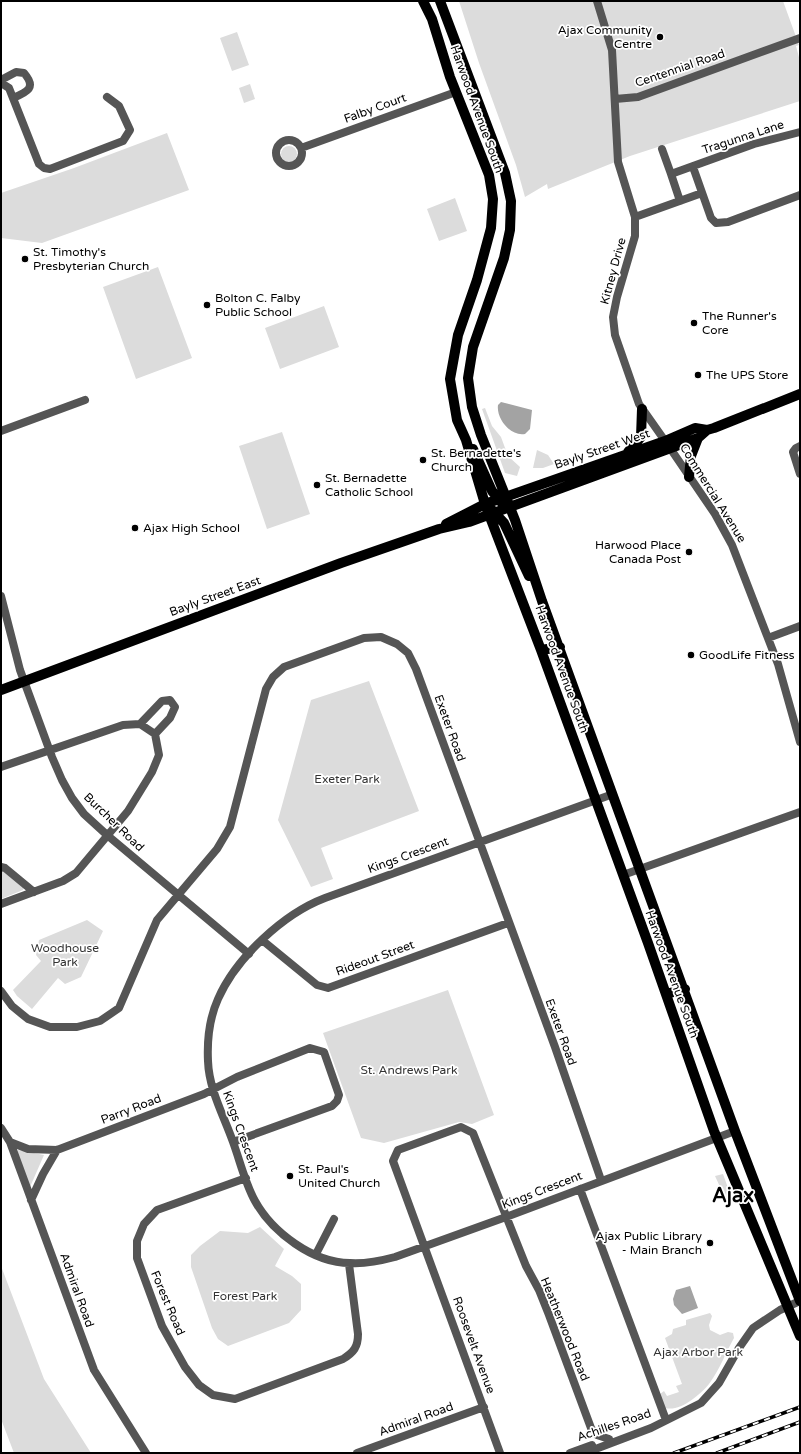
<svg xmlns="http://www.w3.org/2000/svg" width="801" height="1454" font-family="'Varela Round',sans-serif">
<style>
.green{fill:#dcdcdc}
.water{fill:#a3a3a3}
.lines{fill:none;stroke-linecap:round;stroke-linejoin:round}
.minor{stroke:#555;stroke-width:8}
.major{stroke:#000;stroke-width:10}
.rail-casing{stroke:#000;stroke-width:3.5}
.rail{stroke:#fff;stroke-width:2;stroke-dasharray:6;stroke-linecap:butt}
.poi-dot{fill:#000;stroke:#fff;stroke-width:1.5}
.labels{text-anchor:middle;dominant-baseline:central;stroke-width:3.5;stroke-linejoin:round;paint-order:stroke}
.poi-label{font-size:12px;fill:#000;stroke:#fff;text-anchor:start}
.street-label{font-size:12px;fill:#000;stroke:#fff}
.park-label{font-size:12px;fill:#333;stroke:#fff}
.town-label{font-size:20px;font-weight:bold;fill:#000;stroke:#fff}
</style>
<rect width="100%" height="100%" fill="#fff"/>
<!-- green -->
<path class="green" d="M459 1H783L799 45 796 46 800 61V101L630 156 548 189 547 184 525 197 516 165 479 63Z
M237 32 249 65 232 71 220 38Z
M250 84 255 99 244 103 239 88Z
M167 133 189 190 42 243 1 238V193L74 168Z
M281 154a8 8 0 1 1 16 0a8 8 0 1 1-16 0Z
M455 198 467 231 439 241 427 209Z
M158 267 192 358 136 379 103 287Z
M324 306 339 347 280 369 265 328Z
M485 408 492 426 501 437 508 456 520 467 517 476 505 473 482 409Z
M282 432 310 514 267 529 239 446Z
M537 450 548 455 554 464 543 468H533Z
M369 681 419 811 321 848 333 879 311 887 278 820 311 700Z
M1 870 21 883 24 887 23 890 1 899Z
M87 920 103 931 81 977 65 984 58 978 32 1009 17 996 13 990 41 961 36 955 39 940Z
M448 990 494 1115 472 1124 459 1122 384 1143 361 1138 323 1033Z
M18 1150 44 1155 30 1187 17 1151Z
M723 1174 733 1202 722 1199 721 1189 715 1176Z
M260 1227 284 1249 275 1266 292 1276 301 1284V1310L289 1323 228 1346 218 1339 212 1328 191 1267V1255L200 1246 220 1231 248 1233Z
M1 1266 44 1379 91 1453H14L1 1419Z
M710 1313 712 1316 709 1325 710 1330 720 1335 728 1332 733 1333 734 1338C726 1352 719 1371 709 1384 700 1395 680 1412 665 1408L660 1394 664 1391 667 1396 679 1392 676 1386 682 1384 665 1338 672 1334 673 1329 686 1325V1320Z"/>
<!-- water -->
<path class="water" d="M501 402 532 410 530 429 525 434C511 437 496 419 498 405Z
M690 1286 698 1308 682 1314 674 1305 673 1299 676 1290Z"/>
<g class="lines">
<!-- minor -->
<path class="minor" d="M597 1 612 50 618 162 635 217V236L617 297 613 317 615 335 639 404 670 448 715 514 732 545 778 664 800 742
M1 80 16 72 24 73C37 88 27 92 13 98
M1 83 9 88 39 164 44 168 50 169 123 141 130 130 119 106 107 97
M615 99 638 97 800 38
M276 153a13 13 0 1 1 26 0a13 13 0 1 1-26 0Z
M301 148 456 92
M662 149 671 174
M693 167 711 218 716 223 728 222 800 195
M680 201 671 174 754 144 800 132
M635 217 702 193
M1 431 85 400
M800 446 796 448 793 452 800 474
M1 596 20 670 52 757 62 780 72 798 84 814 107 835 249 954
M768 638 800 626
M140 724 162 701 170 700 175 707 170 718 155 734
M1 767 123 725 140 724 155 734 159 755 152 772 128 811 76 873 63 881 1 904
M613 794 325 898C283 914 236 958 218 999 209 1019 207 1040 208 1061 209 1090 224 1116 233 1142 240 1161 245 1183 255 1201 272 1232 313 1263 350 1263 365 1264 380 1261 395 1257L506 1217 735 1131
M1 867 5 868 34 892
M623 875 800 812
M262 940 317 985 328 988 508 923
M1 991 12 1006 28 1019 50 1027H77L100 1021 119 1008 157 920 217 849 230 827 266 689 273 677 284 667 364 638 381 637 397 644 408 653 416 669 555 1047 601 1180
M1 1128 10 1142 94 1370 146 1453
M10 1142 28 1149 57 1150 204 1094 237 1077 310 1048 324 1052 339 1095 337 1101 332 1106 233 1142
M246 1178 157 1210 144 1224 137 1241V1258L162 1326 185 1367 199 1385 213 1395 235 1399 343 1359C354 1352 358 1347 358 1334L349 1264
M580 1189 666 1420
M31 1200 43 1174 57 1150
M316 1254 334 1219
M357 1453 484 1407
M500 1453 393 1161 398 1150 461 1127 473 1133 526 1266 539 1290 549 1315 591 1428 597 1435 609 1439
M570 1453 592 1445
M585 1453 651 1428 701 1403 719 1383 739 1348 753 1328 780 1310 800 1301"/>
<!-- major -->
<path class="major" d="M423 1 432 19 450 77 489 175 493 199 491 228 477 280 458 335 450 379 457 420 466 440 485 504 541 650 648 943 714 1131 800 1336
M440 1 505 173 511 201 510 230 504 258 473 347 468 378 472 407 481 435 515 520 542 601 735 1131 800 1301
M473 449 492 491 502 503
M628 452 641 437 642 409
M689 477 691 456 698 438
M491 509 504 523 529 576
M446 524 485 504 665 441 695 428 707 430 714 428 800 394
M541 650 560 647
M1 690 341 563 439 529 469 522 698 438 707 430
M666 994 685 989"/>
<defs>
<path id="rail" d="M674 1453 800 1407
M717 1453 800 1422"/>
</defs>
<!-- rail casing -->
<use href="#rail" class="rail-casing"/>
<!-- rail -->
<use href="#rail" class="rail"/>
</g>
<!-- markers -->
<g class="poi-dot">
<circle cx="660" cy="37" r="4"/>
<circle cx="25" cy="259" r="4"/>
<circle cx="207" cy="305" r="4"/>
<circle cx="694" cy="323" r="4"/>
<circle cx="698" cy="375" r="4"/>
<circle cx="423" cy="460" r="4"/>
<circle cx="317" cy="485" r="4"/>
<circle cx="135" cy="528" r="4"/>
<circle cx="689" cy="552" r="4"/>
<circle cx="691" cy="655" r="4"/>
<circle cx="290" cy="1176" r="4"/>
<circle cx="710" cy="1243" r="4"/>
</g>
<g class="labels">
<!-- poi labels -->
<g class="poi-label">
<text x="652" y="30" text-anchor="end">Ajax Community<tspan x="652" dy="14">Centre</tspan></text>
<text x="33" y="252">St. Timothy's<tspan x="33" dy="14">Presbyterian Church</tspan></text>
<text x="215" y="298">Bolton C. Falby<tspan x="215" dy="14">Public School</tspan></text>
<text x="702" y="316">The Runner's<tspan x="702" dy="14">Core</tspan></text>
<text x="706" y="375">The UPS Store</text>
<text x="431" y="453">St. Bernadette's<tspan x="431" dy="14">Church</tspan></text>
<text x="325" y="478">St. Bernadette<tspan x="325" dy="14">Catholic School</tspan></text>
<text x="143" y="528">Ajax High School</text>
<text x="681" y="545" text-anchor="end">Harwood Place<tspan x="681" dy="14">Canada Post</tspan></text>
<text x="699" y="655">GoodLife Fitness</text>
<text x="298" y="1169">St. Paul's<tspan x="298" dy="14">United Church</tspan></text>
<text x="702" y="1236" text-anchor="end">Ajax Public Library<tspan x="702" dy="14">- Main Branch</tspan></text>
</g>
<!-- street labels -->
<g class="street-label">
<text transform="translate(680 68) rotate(-19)">Centennial Road</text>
<text transform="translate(375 108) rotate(-20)">Falby Court</text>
<text transform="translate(477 109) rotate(70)">Harwood Avenue South</text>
<text transform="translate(743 137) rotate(-18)">Tragunna Lane</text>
<text transform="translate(613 271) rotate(-75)">Kitney Drive</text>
<text transform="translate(602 449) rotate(-19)">Bayly Street West</text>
<text transform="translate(713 493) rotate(58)">Commercial Avenue</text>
<text transform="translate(215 596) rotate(-20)">Bayly Street East</text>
<text transform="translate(562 669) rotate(70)">Harwood Avenue South</text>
<text transform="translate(450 728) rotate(70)">Exeter Road</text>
<text transform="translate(114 822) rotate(44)">Burcher Road</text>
<text transform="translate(408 855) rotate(-20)">Kings Crescent</text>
<text transform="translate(375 958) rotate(-20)">Rideout Street</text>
<text transform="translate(672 974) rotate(70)">Harwood Avenue South</text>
<text transform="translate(561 1032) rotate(70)">Exeter Road</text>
<text transform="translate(131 1109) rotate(-21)">Parry Road</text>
<text transform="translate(241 1131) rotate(70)">Kings Crescent</text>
<text transform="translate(542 1190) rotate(-21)">Kings Crescent</text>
<text transform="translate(77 1290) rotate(70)">Admiral Road</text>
<text transform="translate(168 1303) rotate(67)">Forest Road</text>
<text transform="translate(565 1329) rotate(68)">Heatherwood Road</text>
<text transform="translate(474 1345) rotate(70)">Roosevelt Avenue</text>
<text transform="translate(416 1419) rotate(-20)">Admiral Road</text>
<text transform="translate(614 1425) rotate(-19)">Achilles Road</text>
</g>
<!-- park labels -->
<g class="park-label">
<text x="347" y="779">Exeter Park</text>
<text x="65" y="948">Woodhouse<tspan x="65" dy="14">Park</tspan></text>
<text x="409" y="1070">St. Andrews Park</text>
<text x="245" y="1296">Forest Park</text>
<text x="698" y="1352">Ajax Arbor Park</text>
</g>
<!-- town labels -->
<g class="town-label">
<text x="733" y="1196">Ajax</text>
</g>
</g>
<!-- border -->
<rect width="801" height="1454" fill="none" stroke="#000000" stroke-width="4"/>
</svg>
